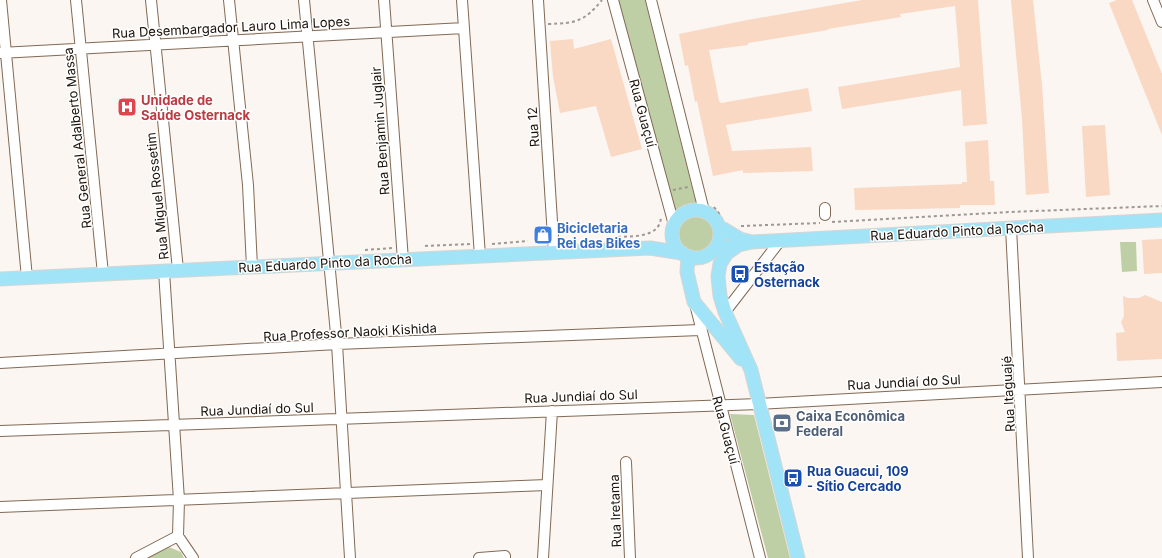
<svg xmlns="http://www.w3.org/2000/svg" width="1162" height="558" font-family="Inter,sans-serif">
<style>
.green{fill:#becfa5}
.building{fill:#f9d8c4}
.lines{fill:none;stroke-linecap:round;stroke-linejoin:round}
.minor-casing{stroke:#826954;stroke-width:12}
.major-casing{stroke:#d6d5d3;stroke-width:15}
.path{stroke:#9f9892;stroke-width:2;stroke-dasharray:3 3;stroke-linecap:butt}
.minor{stroke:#fff;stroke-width:10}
.major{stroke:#a1e4f7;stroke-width:13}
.labels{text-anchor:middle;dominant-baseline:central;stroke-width:3;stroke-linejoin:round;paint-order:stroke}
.street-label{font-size:13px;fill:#1d130b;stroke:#fff}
.health-label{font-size:13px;font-weight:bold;fill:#be3a42;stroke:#fff;text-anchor:start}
.shop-label{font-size:13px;font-weight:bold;fill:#366cbe;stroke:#fff;text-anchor:start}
.transit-label{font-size:13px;font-weight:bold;fill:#164399;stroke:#fff;text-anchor:start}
.service-label{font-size:13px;font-weight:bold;fill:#4e5e75;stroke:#fff;text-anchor:start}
</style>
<rect width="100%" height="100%" fill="#fbf6f1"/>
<!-- green -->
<path class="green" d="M618 0H645L696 203 674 211Z
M676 233a20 20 0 1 1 40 0a20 20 0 1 1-40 0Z
M1120 242H1136L1137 271 1122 272Z
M730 414 754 415 790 558H768Z
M169 547 181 552 184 558H147Z"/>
<!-- building -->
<path class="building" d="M862 0H978L987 124 963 126 961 90 842 109 838 87 960 67 955 6 900 14 901 17 828 29V30L748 43V45L709 50 719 101 721 103 808 88 812 111 726 125 732 151 811 147 813 171 743 173V170L713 176 697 101 695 102 688 65 685 66 679 34 747 20Z
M1011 0H1033L1042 85 1049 193 1026 195 1022 119Z
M1117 0H1132L1162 74V135L1109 3Z
M573 39 574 49 611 39 642 149 611 157 596 106 560 113 553 77 550 41Z
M1105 125 1110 195 1086 197 1082 126Z
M988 140 990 181H994L995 205H960V208L855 210 854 188 962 184V182H967L965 142Z
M1162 239V273L1144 274 1142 240Z
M1145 295 1162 302V359L1117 361 1116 333 1125 332 1121 322 1124 316 1123 296 1128 298H1139Z"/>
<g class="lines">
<defs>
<path id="minor" d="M1 0 27 278
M76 0 103 274
M151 0 178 270
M229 0 248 185 252 267
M304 0 337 344 350 558
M384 0 403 260
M462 0 480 256
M538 0 554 253
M613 0 674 225
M651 0 704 211
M1153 0 1162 22
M0 53 464 28
M825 208V215
M1011 228 1028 558
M164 271 179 500 178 536
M695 304 760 558
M725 312 780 241
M0 363 337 344 700 330
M0 431 759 404 1162 382
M626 462 630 558
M0 507 547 485
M136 558 178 536 193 558
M479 558 505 556V558
M543 558 552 411"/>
<path id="major" d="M672 234a24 24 0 1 1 48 0a24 24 0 1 1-48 0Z
M720 227 740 239 752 242
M737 246 727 253 720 264 718 276 720 296 725 312 751 370 798 558
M715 250 752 242 1162 220
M688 256 687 272 694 302 741 359
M0 279 650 248 682 253"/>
</defs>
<!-- minor casing -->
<use href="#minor" class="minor-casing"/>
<!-- major casing -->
<use href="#major" class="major-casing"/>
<!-- path -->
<path class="path" d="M548 24C576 23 584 22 602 0
M673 190 688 187
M714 207 721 216
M832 222 1010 212 1162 206
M741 226 820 223
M618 237C633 236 660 238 661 217
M492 244 528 241
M425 246 470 244
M365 250 393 248"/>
<!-- minor -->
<use href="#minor" class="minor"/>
<!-- major -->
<use href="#major" class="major"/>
</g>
<!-- icons -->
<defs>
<symbol id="hospital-square" viewBox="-11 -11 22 22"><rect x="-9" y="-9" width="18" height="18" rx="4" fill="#e0444e" stroke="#fff"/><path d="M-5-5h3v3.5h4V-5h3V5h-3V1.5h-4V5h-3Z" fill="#fff"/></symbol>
<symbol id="shop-square" viewBox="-11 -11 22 22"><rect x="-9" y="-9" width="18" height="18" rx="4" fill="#3f7fe0" stroke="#fff"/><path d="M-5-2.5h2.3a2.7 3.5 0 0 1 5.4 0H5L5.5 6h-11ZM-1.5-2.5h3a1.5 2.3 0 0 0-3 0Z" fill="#fff"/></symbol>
<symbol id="bus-square" viewBox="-11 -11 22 22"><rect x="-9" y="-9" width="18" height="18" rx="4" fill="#1a4fb4" stroke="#fff"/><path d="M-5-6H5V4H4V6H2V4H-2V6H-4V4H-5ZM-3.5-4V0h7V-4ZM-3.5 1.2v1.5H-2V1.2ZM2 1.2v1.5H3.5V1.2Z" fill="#fff"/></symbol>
<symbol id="bank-square" viewBox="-11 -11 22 22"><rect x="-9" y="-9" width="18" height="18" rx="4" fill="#5c6f8a" stroke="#fff"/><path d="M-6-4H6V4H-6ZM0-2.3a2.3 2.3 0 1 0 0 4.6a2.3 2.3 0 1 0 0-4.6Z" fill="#fff"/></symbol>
</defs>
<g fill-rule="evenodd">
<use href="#hospital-square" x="116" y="96" width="22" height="22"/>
<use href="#shop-square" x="532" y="224" width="22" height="22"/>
<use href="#bus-square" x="729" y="263" width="22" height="22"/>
<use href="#bank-square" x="771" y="412" width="22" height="22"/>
<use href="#bus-square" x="782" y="467" width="22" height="22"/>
</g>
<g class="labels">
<!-- street labels -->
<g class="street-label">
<text transform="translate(231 27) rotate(-3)">Rua Desembargador Lauro Lima Lopes</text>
<text transform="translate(643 113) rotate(75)">Rua Guaçuí</text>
<text transform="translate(533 127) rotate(-94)">Rua 12</text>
<text transform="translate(380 131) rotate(-94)">Rua Benjamin Juglair</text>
<text transform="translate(77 138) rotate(-96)">Rua General Adalberto Massa</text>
<text transform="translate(157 196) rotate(-96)">Rua Miguel Rossetim</text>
<text transform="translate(957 231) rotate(-3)">Rua Eduardo Pinto da Rocha</text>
<text transform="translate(325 263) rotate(-3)">Rua Eduardo Pinto da Rocha</text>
<text transform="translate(350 332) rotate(-3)">Rua Professor Naoki Kishida</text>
<text transform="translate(904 382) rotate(-3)">Rua Jundiaí do Sul</text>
<text transform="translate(1008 394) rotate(-93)">Rua Itaguajé</text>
<text transform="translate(581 396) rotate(-2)">Rua Jundiaí do Sul</text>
<text transform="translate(257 409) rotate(-2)">Rua Jundiaí do Sul</text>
<text transform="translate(726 430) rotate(75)">Rua Guaçuí</text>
<text transform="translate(615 511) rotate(-92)">Rua Iretama</text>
</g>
<!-- health labels -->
<g class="health-label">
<text x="141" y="100">Unidade de<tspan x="141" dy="15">Saúde Osternack</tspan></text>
</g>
<!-- shop labels -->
<g class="shop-label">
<text x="557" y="228">Bicicletaria<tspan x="557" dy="15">Rei das Bikes</tspan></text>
</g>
<!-- transit labels -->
<g class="transit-label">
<text x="754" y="267">Estação<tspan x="754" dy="15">Osternack</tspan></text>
<text x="807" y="471">Rua Guacui, 109<tspan x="807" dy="15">- Sítio Cercado</tspan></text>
</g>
<!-- service labels -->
<g class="service-label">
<text x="796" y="416">Caixa Econômica<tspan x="796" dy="15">Federal</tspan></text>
</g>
</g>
</svg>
